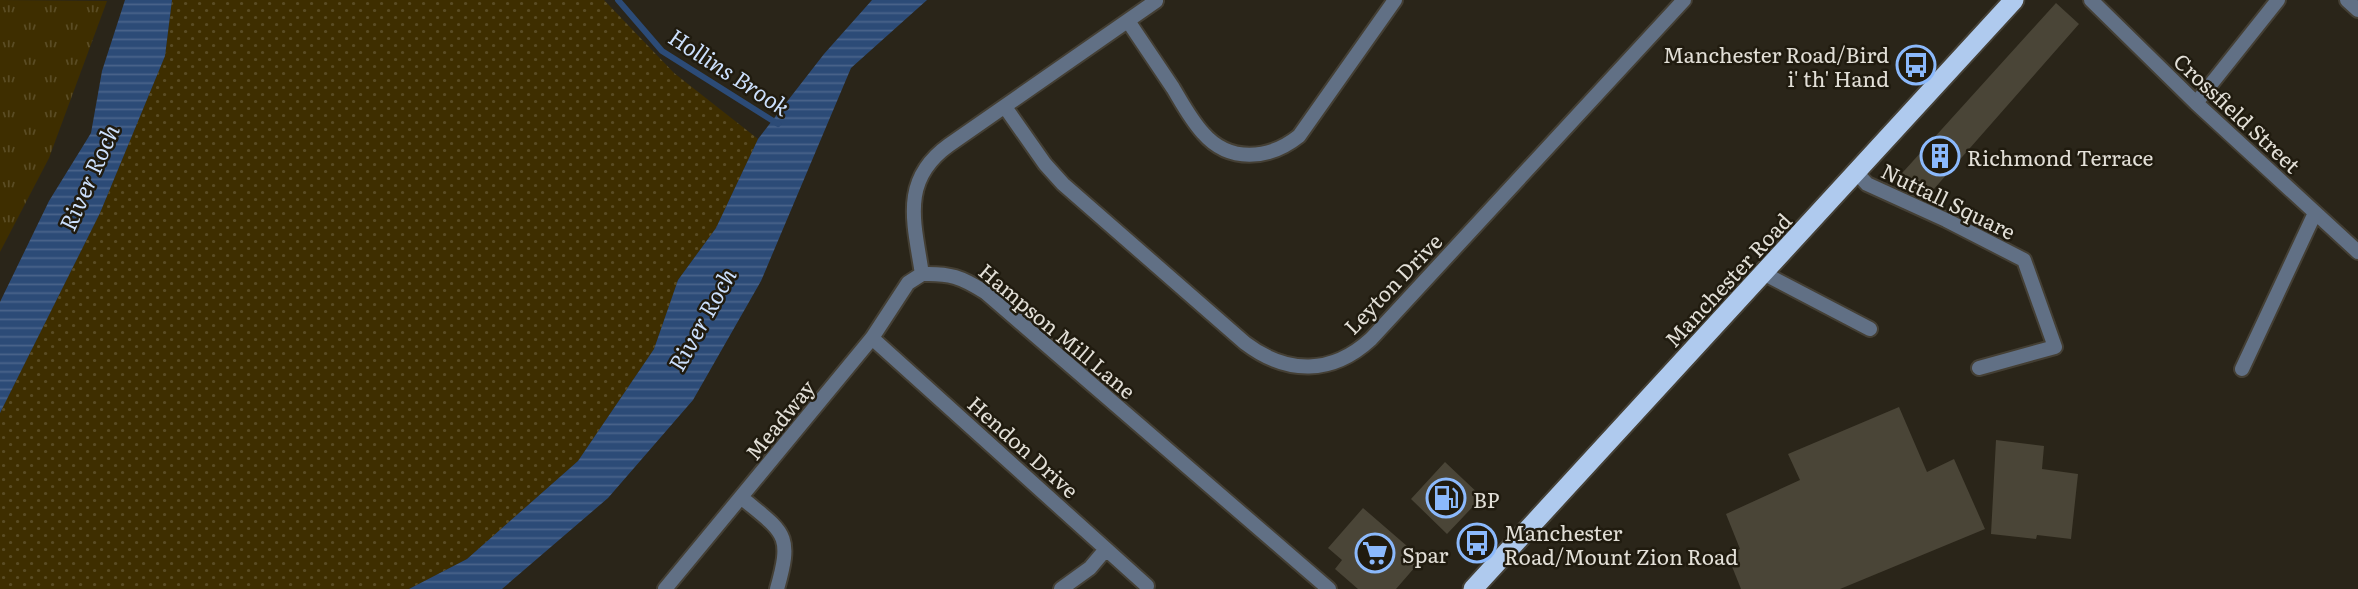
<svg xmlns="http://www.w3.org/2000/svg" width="2358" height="589" font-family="Literata,serif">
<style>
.grass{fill:url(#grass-dots)}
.park{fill:url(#park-tufts)}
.water{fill:url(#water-rules)}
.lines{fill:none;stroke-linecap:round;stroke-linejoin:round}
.stream{stroke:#2c4b77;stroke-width:6}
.building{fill:#4a4537}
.minor-casing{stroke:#443f34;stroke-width:18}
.trunk-casing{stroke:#443f34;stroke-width:23}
.minor{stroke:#617085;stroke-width:14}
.trunk{stroke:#afcaee;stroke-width:19}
.labels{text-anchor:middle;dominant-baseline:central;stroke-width:5;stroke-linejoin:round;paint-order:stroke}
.poi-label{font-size:21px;fill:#e2dfd7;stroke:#201b0f;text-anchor:start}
.street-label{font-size:21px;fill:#e2dfd7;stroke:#201b0f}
.water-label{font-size:23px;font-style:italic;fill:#cbdffc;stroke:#201b0f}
</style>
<defs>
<pattern id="grass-dots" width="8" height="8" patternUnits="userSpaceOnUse" patternTransform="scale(1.75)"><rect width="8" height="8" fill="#3e2e00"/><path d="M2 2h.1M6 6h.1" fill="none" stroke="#5a4c24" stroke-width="1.8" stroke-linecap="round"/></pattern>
<pattern id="park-tufts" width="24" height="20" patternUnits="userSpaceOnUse" patternTransform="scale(1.75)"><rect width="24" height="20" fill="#3e2e00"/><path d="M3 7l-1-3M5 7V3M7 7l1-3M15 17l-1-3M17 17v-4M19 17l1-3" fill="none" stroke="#5a4c24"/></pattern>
<pattern id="water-rules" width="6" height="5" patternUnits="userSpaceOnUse" patternTransform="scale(1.75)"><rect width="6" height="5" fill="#2c4b77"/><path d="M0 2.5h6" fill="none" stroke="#4a648a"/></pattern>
</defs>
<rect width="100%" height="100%" fill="#2a2519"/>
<!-- grass -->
<path class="grass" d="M172 0H604L674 73 758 139 716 228 678 280 654 349 578 461 467 559 409 589H0V413L100 213 165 56Z"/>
<!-- park -->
<path class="park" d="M0 0 107 1 49 158 0 252Z"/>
<!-- water -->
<path class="water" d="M125 0H172L165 56 100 213 0 413V302L49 201 91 133 102 71Z
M872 0H927L851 68 761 281 693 400 608 498 502 589H409L467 559 578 461 654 349 678 280 716 228 758 139 824 54Z"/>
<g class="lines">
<!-- stream -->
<path class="stream" d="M618 0 662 51 778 124"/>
</g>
<!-- building -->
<path class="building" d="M2056 3 2079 24 1926 198 1894 182Z
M1899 407 1927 472 1954 459 1985 529 1840 589H1741L1727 554 1740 549 1726 514 1800 480 1788 454Z
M1996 440 2044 446 2042 469 2078 474 2071 539 2037 535 2036 539 1991 534Z
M1445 462 1482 497 1447 534 1411 499Z
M1363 508 1422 559 1396 589H1358L1335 569 1342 560 1328 548Z"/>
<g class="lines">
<defs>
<path id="minor" d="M2091 0 2196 103 2358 252
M2347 0 2358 10
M1128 21C1143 43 1158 66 1173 88 1182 103 1191 120 1203 133 1229 163 1269 160 1299 136L1395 0
M2196 103 2278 0
M1005 107 1045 164 1063 184 1245 343C1287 375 1332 375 1371 339L1684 0
M1856 172 1867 184 1946 220 2024 260 2055 347 1979 368
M1763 273 1870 329
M922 274C950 273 961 277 985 292L1329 589
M922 274C914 222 900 180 949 145L1156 1
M872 338 1147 586
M2242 369 2315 213
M742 498C784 533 793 533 777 589
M665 589 872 338 908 283 922 274
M1061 589 1090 568 1106 549"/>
<path id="trunk" d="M1473 589 2014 0"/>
</defs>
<!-- minor casing -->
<use href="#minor" class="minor-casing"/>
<!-- trunk casing -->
<use href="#trunk" class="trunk-casing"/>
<!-- minor -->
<use href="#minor" class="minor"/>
<!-- trunk -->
<use href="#trunk" class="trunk"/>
</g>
<!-- icons -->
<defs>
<symbol id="bus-ring" viewBox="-11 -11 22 22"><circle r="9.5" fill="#201b0f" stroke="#8bb9fc" stroke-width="1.5"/><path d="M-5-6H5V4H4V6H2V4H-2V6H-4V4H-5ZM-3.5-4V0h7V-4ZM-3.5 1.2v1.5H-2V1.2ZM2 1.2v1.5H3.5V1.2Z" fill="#8bb9fc"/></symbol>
<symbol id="building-ring" viewBox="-11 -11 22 22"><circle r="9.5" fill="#201b0f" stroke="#8bb9fc" stroke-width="1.5"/><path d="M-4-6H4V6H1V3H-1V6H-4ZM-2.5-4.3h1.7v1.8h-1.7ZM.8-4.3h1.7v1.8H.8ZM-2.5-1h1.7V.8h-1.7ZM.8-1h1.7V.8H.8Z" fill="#8bb9fc"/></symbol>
<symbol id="fuel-ring" viewBox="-11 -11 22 22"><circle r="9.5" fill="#201b0f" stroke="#8bb9fc" stroke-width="1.5"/><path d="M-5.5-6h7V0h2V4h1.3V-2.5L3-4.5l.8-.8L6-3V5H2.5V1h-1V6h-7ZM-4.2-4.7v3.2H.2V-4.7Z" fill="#8bb9fc"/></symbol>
<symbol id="supermarket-ring" viewBox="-11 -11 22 22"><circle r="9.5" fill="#201b0f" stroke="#8bb9fc" stroke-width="1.5"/><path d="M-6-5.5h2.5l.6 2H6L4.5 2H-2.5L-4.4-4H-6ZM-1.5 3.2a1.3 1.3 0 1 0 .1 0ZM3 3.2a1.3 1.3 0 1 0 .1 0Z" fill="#8bb9fc"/></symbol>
</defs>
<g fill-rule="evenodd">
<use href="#bus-ring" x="1894" y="43" width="44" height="44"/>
<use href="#building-ring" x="1918" y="134" width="44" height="44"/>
<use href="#fuel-ring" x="1424" y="476" width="44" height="44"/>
<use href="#bus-ring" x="1455" y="521" width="44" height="44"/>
<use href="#supermarket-ring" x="1353" y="531" width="44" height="44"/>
</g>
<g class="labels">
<!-- poi labels -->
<g class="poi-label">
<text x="1889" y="53" text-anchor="end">Manchester Road/Bird<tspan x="1889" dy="24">i' th' Hand</tspan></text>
<text x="1967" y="156">Richmond Terrace</text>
<text x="1473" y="498">BP</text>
<text x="1504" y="531">Manchester<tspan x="1504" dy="24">Road/Mount Zion Road</tspan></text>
<text x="1402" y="553">Spar</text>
</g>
<!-- street labels -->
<g class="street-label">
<text transform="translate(2238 112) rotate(43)">Crossfield Street</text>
<text transform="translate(1949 200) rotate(26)">Nuttall Square</text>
<text transform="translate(1727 279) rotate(-47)">Manchester Road</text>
<text transform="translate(1392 283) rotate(-46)">Leyton Drive</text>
<text transform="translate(1058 330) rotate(40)">Hampson Mill Lane</text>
<text transform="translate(779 419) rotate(-51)">Meadway</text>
<text transform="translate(1024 446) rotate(42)">Hendon Drive</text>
</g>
<!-- water labels -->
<g class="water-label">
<text transform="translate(730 71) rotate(33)">Hollins Brook</text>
<text transform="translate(88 177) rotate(-66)">River Roch</text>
<text transform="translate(701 319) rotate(-61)">River Roch</text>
</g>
</g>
</svg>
